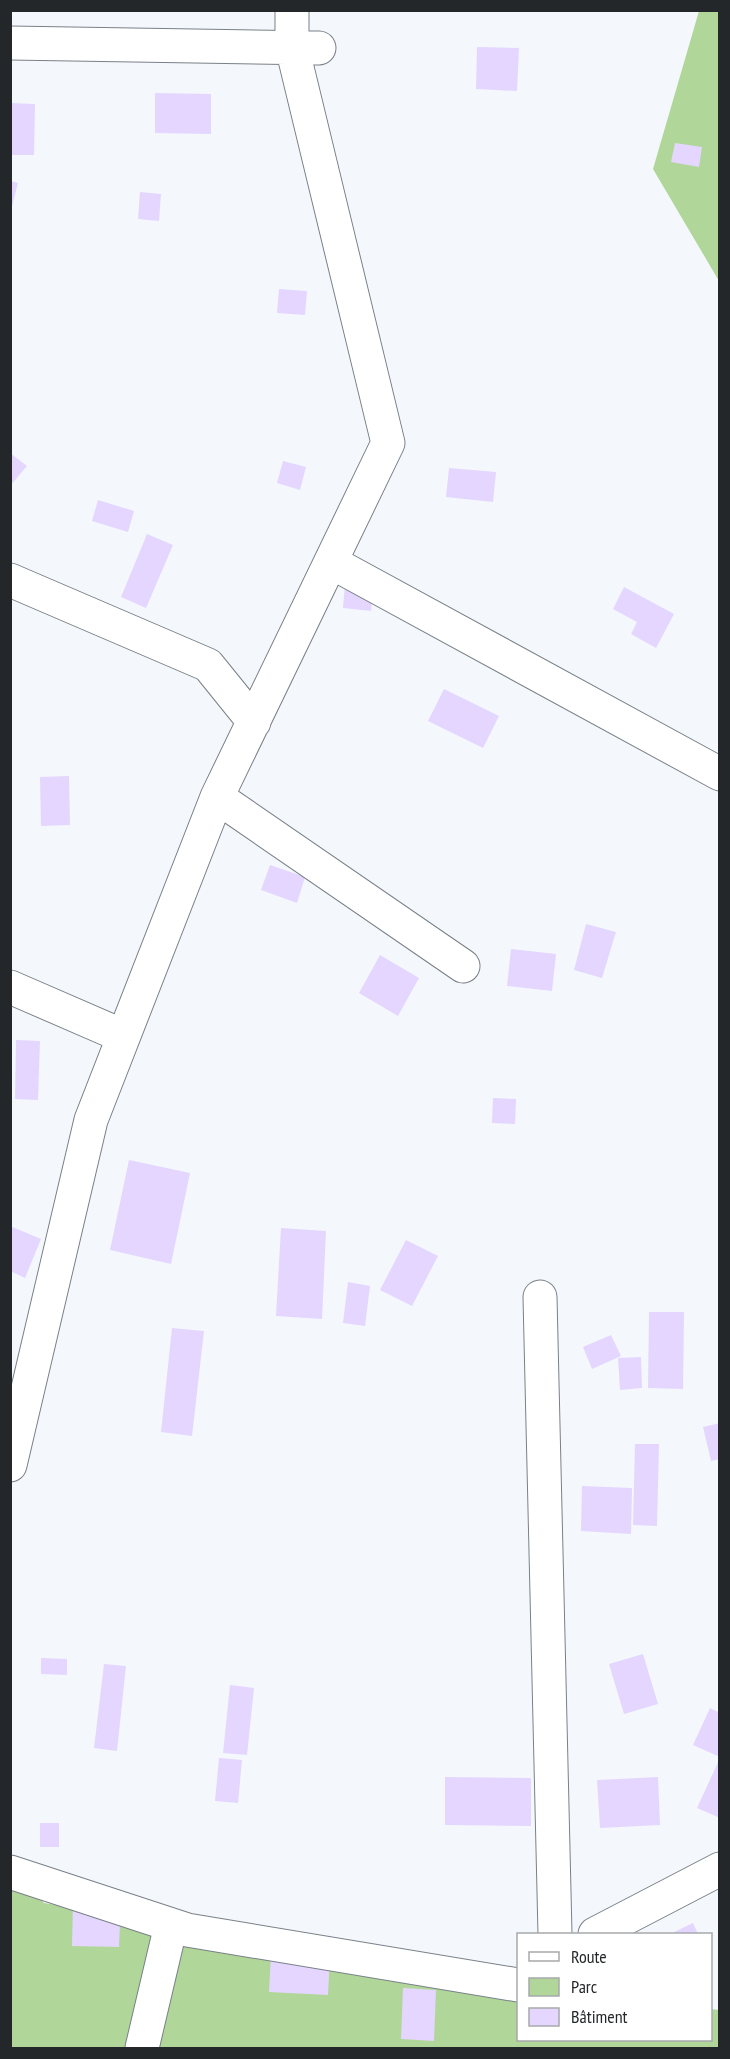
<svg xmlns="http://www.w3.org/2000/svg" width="730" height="2059" font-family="'PT Sans Narrow',sans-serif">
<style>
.green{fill:#b0d699}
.building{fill:#e4d6fe}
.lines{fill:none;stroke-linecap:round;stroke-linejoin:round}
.street-casing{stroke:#798087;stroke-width:35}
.street{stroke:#fff;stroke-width:33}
</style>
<rect width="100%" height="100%" fill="#f4f8fd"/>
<!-- green -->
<path class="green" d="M699 11H719V281L653 169Z
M10 1865 44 1903 518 1978V2040H710L711 2009 719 2010V2048H11Z"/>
<!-- building -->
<path class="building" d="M477 47 519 48 517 91 476 89Z
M155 93 211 94V134L155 133Z
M10 103 35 104 34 155H10Z
M675 143 702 147 699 167 671 162Z
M10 181 18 183 11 211H10Z
M140 192 161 194 159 221 138 219Z
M279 289 307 291 305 315 277 313Z
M10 453 27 466 10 486Z
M283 461 306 467 300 490 277 483Z
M449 468 496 472 493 502 446 497Z
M98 500 134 511 128 532 92 521Z
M147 534 173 545 146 608 121 597Z
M345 584 374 586 371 611 343 608Z
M624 587 674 614 656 648 631 634 637 622 613 609Z
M444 689 499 716 483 748 428 721Z
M69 776 70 825 41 826 40 777Z
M270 865 305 877 297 903 261 890Z
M586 924 616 932 602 978 574 970Z
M511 949 556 954 552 991 507 986Z
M380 955 419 978 398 1016 359 993Z
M16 1040 40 1041 38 1100 15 1099Z
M493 1098 516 1099 515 1124 492 1123Z
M129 1160 190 1173 171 1264 110 1250Z
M10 1226 41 1239 25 1278 10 1271Z
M281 1228 326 1231 322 1319 276 1316Z
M406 1240 438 1256 412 1306 380 1290Z
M348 1282 370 1286 365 1326 343 1323Z
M649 1312H684L683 1389 648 1388Z
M172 1328 204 1331 192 1436 161 1432Z
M611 1335 621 1356 592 1369 583 1347Z
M641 1357 642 1388 620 1390 618 1358Z
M720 1423V1459L711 1461 703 1427Z
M635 1444H659L657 1526 633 1525Z
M582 1486 632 1488 631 1534 581 1531Z
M643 1654 658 1704 624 1714 609 1664Z
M41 1658 67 1659V1675L41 1674Z
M104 1664 126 1666 117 1751 94 1748Z
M230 1685 254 1688 247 1755 223 1753Z
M710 1708 720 1713V1757L693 1745Z
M219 1758 242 1760 238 1803 215 1801Z
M720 1758V1818L697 1808Z
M445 1777 531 1778V1826L445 1825Z
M658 1777 660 1825 600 1828 597 1780Z
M40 1823H59V1847H40Z
M73 1899 121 1900 119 1947 72 1946Z
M693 1923 698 1934H670Z
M272 1934 331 1936 328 1995 269 1992Z
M403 1988 436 1990 434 2041 401 2039Z"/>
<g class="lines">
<defs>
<path id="street" d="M10 43 319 48
M331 562 720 774
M10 580 208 665 254 722
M217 797 463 966
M10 987 123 1036
M540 1297 555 1934
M10 1465 91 1120 217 797 388 443 292 47V10
M10 1872 187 1930 518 1985
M595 1934 720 1869
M142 2048 171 1925"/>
</defs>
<!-- street casing -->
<use href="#street" class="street-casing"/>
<!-- street -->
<use href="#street" class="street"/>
</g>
<!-- border -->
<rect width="730" height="2059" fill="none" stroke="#24272a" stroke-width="24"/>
<!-- legend -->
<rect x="517" y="1933" width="195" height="108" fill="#ffffff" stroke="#a7a9aa" stroke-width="1.5"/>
<rect x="529" y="1952" width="30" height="9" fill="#ffffff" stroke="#a7a9aa" stroke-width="1.5"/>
<text x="571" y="1963" font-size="18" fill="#24272a">Route</text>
<rect x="529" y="1978" width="30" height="18" fill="#b0d699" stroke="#a7a9aa" stroke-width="1.5"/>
<text x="571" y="1993" font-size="18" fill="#24272a">Parc</text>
<rect x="529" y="2008" width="30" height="18" fill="#e4d6fe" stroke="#a7a9aa" stroke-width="1.5"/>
<text x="571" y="2023" font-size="18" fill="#24272a">Bâtiment</text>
</svg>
